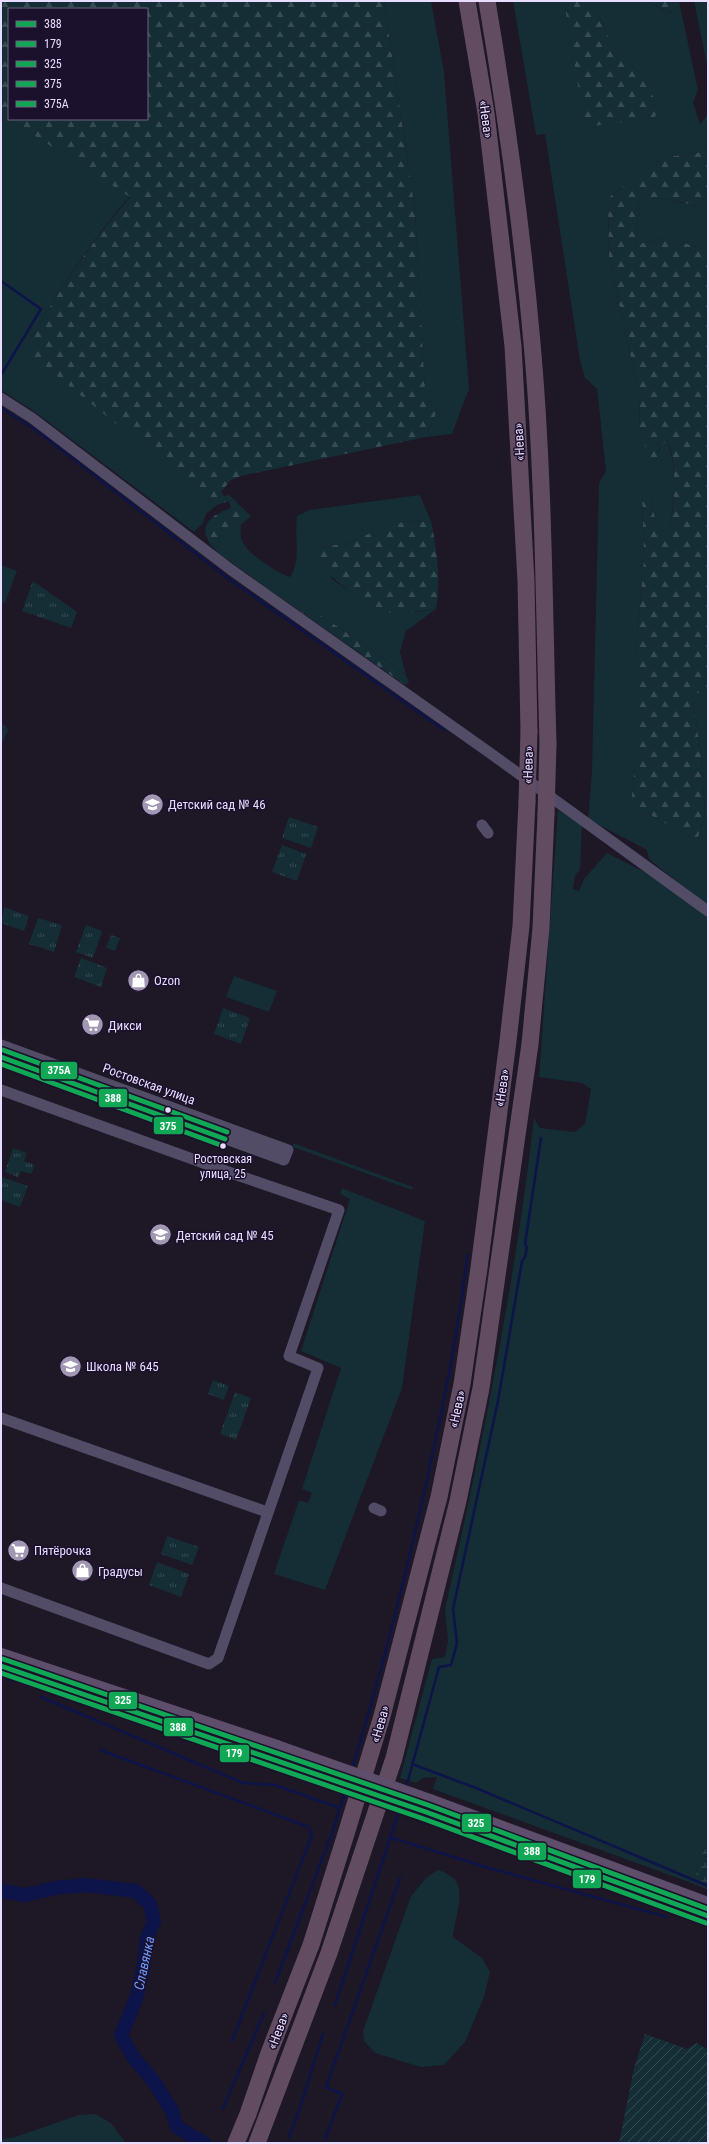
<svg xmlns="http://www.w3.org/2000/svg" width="709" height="2144" font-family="'Roboto Condensed',sans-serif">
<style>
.grass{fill:#152d35}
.forest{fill:url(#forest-firs);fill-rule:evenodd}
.wetland{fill:url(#wetland-marsh)}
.park{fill:url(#park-tufts)}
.garden{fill:url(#garden-furrows)}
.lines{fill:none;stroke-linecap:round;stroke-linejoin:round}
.stream{stroke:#0c1449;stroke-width:2.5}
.river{stroke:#0c1449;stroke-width:14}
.minor{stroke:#534c67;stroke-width:11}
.major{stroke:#5e4d6b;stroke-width:14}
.highway{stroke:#624c61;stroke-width:17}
.major-bridge{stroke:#5e4d6b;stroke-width:14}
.highway-bridge{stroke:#624c61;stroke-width:17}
.bus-1-casing{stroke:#1c112c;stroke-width:8}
.bus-2-casing{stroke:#1c112c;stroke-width:8}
.bus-3-casing{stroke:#1c112c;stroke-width:8}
.bus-4-casing{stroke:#1c112c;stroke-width:8}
.bus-5-casing{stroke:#1c112c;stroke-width:8}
.bus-1{stroke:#10a855;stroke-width:5}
.bus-2{stroke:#10a855;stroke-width:5}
.bus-3{stroke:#10a855;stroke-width:5}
.bus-4{stroke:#10a855;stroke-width:5}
.bus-5{stroke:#10a855;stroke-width:5}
.bus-dot{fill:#e8dcff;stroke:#1c112c;stroke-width:1.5}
.labels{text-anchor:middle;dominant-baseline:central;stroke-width:3;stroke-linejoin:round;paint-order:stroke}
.bus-label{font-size:12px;fill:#e8dcff;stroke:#1c112c}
.street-label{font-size:13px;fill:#e8dcff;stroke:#1c112c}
.poi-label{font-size:13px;fill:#e8dcff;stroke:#1c112c;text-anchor:start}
.water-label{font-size:14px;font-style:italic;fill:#6a9aff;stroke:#1c112c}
.line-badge{stroke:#1c112c;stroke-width:1.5}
.badge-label{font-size:11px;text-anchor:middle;font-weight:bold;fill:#fff}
</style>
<defs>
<pattern id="forest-firs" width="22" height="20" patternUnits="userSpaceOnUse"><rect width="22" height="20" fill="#152d35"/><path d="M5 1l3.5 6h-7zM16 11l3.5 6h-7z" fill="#374b53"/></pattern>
<pattern id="wetland-marsh" width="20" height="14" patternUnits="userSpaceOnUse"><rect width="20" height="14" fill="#152d35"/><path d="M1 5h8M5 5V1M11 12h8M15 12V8" fill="none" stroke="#374b53"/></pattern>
<pattern id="park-tufts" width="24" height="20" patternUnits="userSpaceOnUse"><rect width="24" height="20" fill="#152d35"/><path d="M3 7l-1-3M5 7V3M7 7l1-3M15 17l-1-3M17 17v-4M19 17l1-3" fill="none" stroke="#374b53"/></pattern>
<pattern id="garden-furrows" width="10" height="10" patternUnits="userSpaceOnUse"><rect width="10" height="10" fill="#152d35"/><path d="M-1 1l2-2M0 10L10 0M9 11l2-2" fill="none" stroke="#374b53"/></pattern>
</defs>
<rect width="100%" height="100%" fill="#1d1726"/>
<!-- grass -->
<path class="grass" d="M384 1H431L444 72 469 389 452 434 426 437 437 411 425 390 415 211Z
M513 1H564L586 127 646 79 612 45 596 9V1H645L674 14 672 1H679L698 90 693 103 700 124 708 114V151L661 158 608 198 609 258 639 394 640 430 655 463 660 448 667 440C678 467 674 500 670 529L661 531C651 517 655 506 648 492L642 493 644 559 635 660V766L631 804 697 841 705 813 701 755 692 693H708V907L649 859 647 850 588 819 592 770 599 483 606 471 597 389 585 378 580 361 545 134 536 135Z
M694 1H708V70Z
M1 114 130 196C91 241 59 290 29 342L32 355 217 505 206 514 203 523 194 532 35 412 1 390Z
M708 196V251L667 237 635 245 640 202 660 198 697 206Z
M420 495 431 521 403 522 353 541 317 549 332 579 348 590 363 604 417 612 436 609 406 631 400 652 406 675 361 642 300 602 296 603 294 607 229 561 233 559V555L222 546 217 539 241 525C241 529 240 537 242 541 248 554 277 573 290 577 302 558 294 538 297 516L309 510Z
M1 565 17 571 5 603 1 602Z
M1 723 5 725 8 730 1 746Z
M558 810 582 825 580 870 575 875 573 889 579 891 584 879 607 853 652 876 708 917V1842L698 1861 694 1884 433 1789 437 1777 423 1778 416 1783 400 1778 432 1659 445 1657 448 1641 445 1609C482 1446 515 1284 534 1118L540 1128 575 1132 585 1124 591 1089 582 1083 539 1077Z
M234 976 277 991 269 1012 226 997Z
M293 1143 413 1187 412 1190 293 1147Z
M342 1188 425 1221 402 1388 325 1590 274 1574 299 1500 308 1503 312 1493 302 1489 341 1368 301 1351 350 1199 340 1194Z
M437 1870C474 1879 455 1911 453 1937L482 1958 490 1972 484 1997 465 2042 444 2065 421 2067 375 2053 364 2041 363 2031 411 1896 426 1878Z
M95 2114 111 2123 126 2143H1V2139L12 2138 79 2115Z"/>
<!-- forest -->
<path class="forest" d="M1 1H384L415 211 425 390 437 411 426 437 241 476 231 480 221 492 224 496 229 495 251 516 237 528 217 539 222 546 233 555V559L229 561C201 541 193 521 231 508L229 501 217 505 32 356 29 342C59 290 91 242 130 197L1 114ZM9 9H147V119H9Z
M564 1H596V9L612 45 646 79 657 107 655 118 585 127Z
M645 1H672L675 14Z
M708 151V196L698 206 661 198 640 202 635 245 667 237 708 251V693H692L701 755 705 813 697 841 631 804 635 766V660L644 559 642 493 648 491C654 505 652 517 661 531L670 529C674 505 678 461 667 440L660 448 655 463 650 460 640 430 639 394 609 258 608 198 661 158Z
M431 521C437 551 441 579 436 609 413 612 383 618 363 604 357 600 353 594 347 589 333 578 322 570 312 555L317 549 353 541 384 527 403 522Z
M300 602 361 642 406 675 409 682 405 685 294 607 296 603Z"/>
<!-- wetland -->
<path class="wetland" d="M708 1842V1890L694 1884 698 1861Z"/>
<!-- park -->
<path class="park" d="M33 581 77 612 71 628 22 611Z
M289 817 318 827 311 848 282 838Z
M282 845 306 854 297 881 272 872Z
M4 907 29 916 24 931 1 923Z
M38 918 62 925 54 952 29 944Z
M86 925 102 931 93 958 76 952Z
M111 935 120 938 115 951 106 948Z
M81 958 107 968 101 987 74 977Z
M223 1008 250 1018 241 1044 214 1034Z
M13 1148 27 1153 24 1161 35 1165 31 1174 21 1171 18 1177 5 1172Z
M2 1177 28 1186 20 1207 1 1200Z
M213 1380 229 1386 224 1400 208 1394Z
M235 1392 251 1398 236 1440 220 1434Z
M167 1536 199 1547 192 1565 161 1554Z
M157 1562 189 1574 181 1597 149 1585Z"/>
<!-- garden -->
<path class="garden" d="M645 2034 687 2049 697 2043 708 2050V2143H619L634 2068Z"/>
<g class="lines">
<!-- stream -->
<path class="stream" d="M1 281 41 309 1 375
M1 408 33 428 225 576 444 730
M41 1697 243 1783 275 1785 340 1808
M100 1750 309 1827 312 1835 232 2041
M412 1764 476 1788 708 1886
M352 1769C391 1642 421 1514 447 1384 456 1341 461 1298 468 1255
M406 1788 439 1667 451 1665 457 1643 453 1609 498 1401 522 1261 525 1257 527 1247 525 1244 541 1138
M392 1838 489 1868 667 1917
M275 1983 332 1833 346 1789
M335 2005 400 1808
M223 2108 264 2013
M289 2137 299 2111 323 2034
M325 2139 342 2094 326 2087 400 1878"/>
<!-- river -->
<path class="river" d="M1 1891 25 1895 55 1888 84 1885 136 1891 150 1904 154 1922 147 1938 143 1970 136 1999 121 2035 133 2057 155 2083 172 2111 177 2127 204 2143"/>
<!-- minor -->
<path class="minor" d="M1 398 32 418 230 569 490 753 708 911
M482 825 488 833
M1 1045 288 1150 284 1160 1 1057
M1 1090 234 1174 339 1210 289 1356 318 1368C284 1464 252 1562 218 1658L209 1664 1 1588
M1 1418 267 1512
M374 1508 381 1511"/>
<!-- major -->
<path class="major" d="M1 1655 277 1747
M1 1666 273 1759
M430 1801 708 1904
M426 1812 708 1916"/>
<!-- highway -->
<path class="highway" d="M467 1 486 113 513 346 526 581 529 731
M487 1C506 114 522 228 532 343 544 476 544 610 548 744
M236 2143 248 2114 269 2053 311 1945 346 1834 382 1716 439 1497 462 1384 479 1268 508 1041 521 926 527 802
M257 2143 329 1953 394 1758 458 1501 481 1388 530 1044 541 928 546 814"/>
<!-- major-bridge -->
<path class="major-bridge" d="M277 1747 430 1801
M273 1759 426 1812"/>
<!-- highway-bridge -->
<path class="highway-bridge" d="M527 802 529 731
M546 814 548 744"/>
<defs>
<path id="bus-1" d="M1 1057 225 1139
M1 1666 426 1812 708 1916"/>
<path id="bus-2" d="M1 1673 424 1819 706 1923"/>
<path id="bus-3" d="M3 1659 428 1805 708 1909"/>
<path id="bus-4" d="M1 1064 223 1146"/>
<path id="bus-5" d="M3 1050 227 1132"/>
</defs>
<!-- bus-1 casing -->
<use href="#bus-1" class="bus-1-casing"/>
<!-- bus-2 casing -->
<use href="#bus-2" class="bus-2-casing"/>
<!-- bus-3 casing -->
<use href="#bus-3" class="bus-3-casing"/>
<!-- bus-4 casing -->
<use href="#bus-4" class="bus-4-casing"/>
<!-- bus-5 casing -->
<use href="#bus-5" class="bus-5-casing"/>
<!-- bus-1 -->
<use href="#bus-1" class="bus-1"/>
<!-- bus-2 -->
<use href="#bus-2" class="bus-2"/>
<!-- bus-3 -->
<use href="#bus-3" class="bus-3"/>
<!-- bus-4 -->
<use href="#bus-4" class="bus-4"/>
<!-- bus-5 -->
<use href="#bus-5" class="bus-5"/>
</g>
<!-- icons -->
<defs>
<symbol id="school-disc" viewBox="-11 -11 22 22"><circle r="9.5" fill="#a197b3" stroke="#1c112c"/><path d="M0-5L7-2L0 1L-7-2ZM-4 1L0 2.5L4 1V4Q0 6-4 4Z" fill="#fff"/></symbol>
<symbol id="shop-disc" viewBox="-11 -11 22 22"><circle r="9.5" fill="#a197b3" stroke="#1c112c"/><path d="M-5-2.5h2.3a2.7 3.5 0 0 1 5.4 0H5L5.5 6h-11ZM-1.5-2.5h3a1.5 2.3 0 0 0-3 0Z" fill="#fff"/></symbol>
<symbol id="supermarket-disc" viewBox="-11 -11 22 22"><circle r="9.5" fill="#a197b3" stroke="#1c112c"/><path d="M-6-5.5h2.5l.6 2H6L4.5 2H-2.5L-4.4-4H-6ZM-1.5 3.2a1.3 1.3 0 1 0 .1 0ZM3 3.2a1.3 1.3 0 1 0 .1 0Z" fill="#fff"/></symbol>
</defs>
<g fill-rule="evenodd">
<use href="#school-disc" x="140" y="792" width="25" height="25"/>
<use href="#shop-disc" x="126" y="968" width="25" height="25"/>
<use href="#supermarket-disc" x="80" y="1012" width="25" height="25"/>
<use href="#school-disc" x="148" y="1222" width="25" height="25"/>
<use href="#school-disc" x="58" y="1354" width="25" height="25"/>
<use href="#supermarket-disc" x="6" y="1538" width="25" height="25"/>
<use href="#shop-disc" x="70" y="1558" width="25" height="25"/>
</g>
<!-- markers -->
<g class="bus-dot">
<circle cx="168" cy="1110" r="3.5"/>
<circle cx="223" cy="1146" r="3.5"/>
</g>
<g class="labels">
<!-- bus labels -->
<g class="bus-label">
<text x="223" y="1159">Ростовская<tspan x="223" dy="15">улица, 25</tspan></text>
</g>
<!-- street labels -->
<g class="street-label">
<text transform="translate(486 119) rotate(82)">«Нева»</text>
<text transform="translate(519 442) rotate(-93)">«Нева»</text>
<text transform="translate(528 765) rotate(-89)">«Нева»</text>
<text transform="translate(149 1084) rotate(20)">Ростовская улица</text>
<text transform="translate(502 1088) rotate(-82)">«Нева»</text>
<text transform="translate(457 1409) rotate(-78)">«Нева»</text>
<text transform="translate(380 1724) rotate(-74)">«Нева»</text>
<text transform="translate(278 2031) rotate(-69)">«Нева»</text>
</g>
<!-- poi labels -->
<g class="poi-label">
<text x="168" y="804">Детский сад № 46</text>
<text x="154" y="980">Ozon</text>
<text x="108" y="1025">Дикси</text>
<text x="176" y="1235">Детский сад № 45</text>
<text x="86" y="1366">Школа № 645</text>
<text x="34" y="1550">Пятёрочка</text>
<text x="98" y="1571">Градусы</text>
</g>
<!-- water labels -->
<g class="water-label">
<text transform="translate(144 1963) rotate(-78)">Славянка</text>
</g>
</g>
<g class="line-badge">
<rect x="40" y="1061" width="38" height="19" rx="4" fill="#10a855"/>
<rect x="98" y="1088" width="30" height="20" rx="4" fill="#10a855"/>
<rect x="153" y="1116" width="31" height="19" rx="4" fill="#10a855"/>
<rect x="108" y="1691" width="30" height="19" rx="4" fill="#10a855"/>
<rect x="163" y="1717" width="31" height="20" rx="4" fill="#10a855"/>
<rect x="219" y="1744" width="31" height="19" rx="4" fill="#10a855"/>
<rect x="461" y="1813" width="31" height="20" rx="4" fill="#10a855"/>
<rect x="517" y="1842" width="30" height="19" rx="4" fill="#10a855"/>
<rect x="572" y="1869" width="30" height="20" rx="4" fill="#10a855"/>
</g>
<g class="badge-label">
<text x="59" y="1074">375А</text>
<text x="113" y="1102">388</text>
<text x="168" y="1130">375</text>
<text x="123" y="1704">325</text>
<text x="178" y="1731">388</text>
<text x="234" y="1757">179</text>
<text x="476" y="1827">325</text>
<text x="532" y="1855">388</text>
<text x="587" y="1883">179</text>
</g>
<!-- border -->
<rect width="709" height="2144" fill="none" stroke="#e8dcff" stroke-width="4"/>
<!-- legend -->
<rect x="8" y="8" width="140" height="112" fill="#1c112c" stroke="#6e6280"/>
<rect x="16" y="21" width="20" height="6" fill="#10a855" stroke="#6e6280"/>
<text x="44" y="28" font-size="12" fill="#e8dcff">388</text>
<rect x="16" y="41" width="20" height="6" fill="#10a855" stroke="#6e6280"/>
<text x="44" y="48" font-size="12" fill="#e8dcff">179</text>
<rect x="16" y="61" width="20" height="6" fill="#10a855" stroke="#6e6280"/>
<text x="44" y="68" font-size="12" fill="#e8dcff">325</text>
<rect x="16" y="81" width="20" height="6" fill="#10a855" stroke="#6e6280"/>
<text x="44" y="88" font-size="12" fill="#e8dcff">375</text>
<rect x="16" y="101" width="20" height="6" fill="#10a855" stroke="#6e6280"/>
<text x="44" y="108" font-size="12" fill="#e8dcff">375А</text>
</svg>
